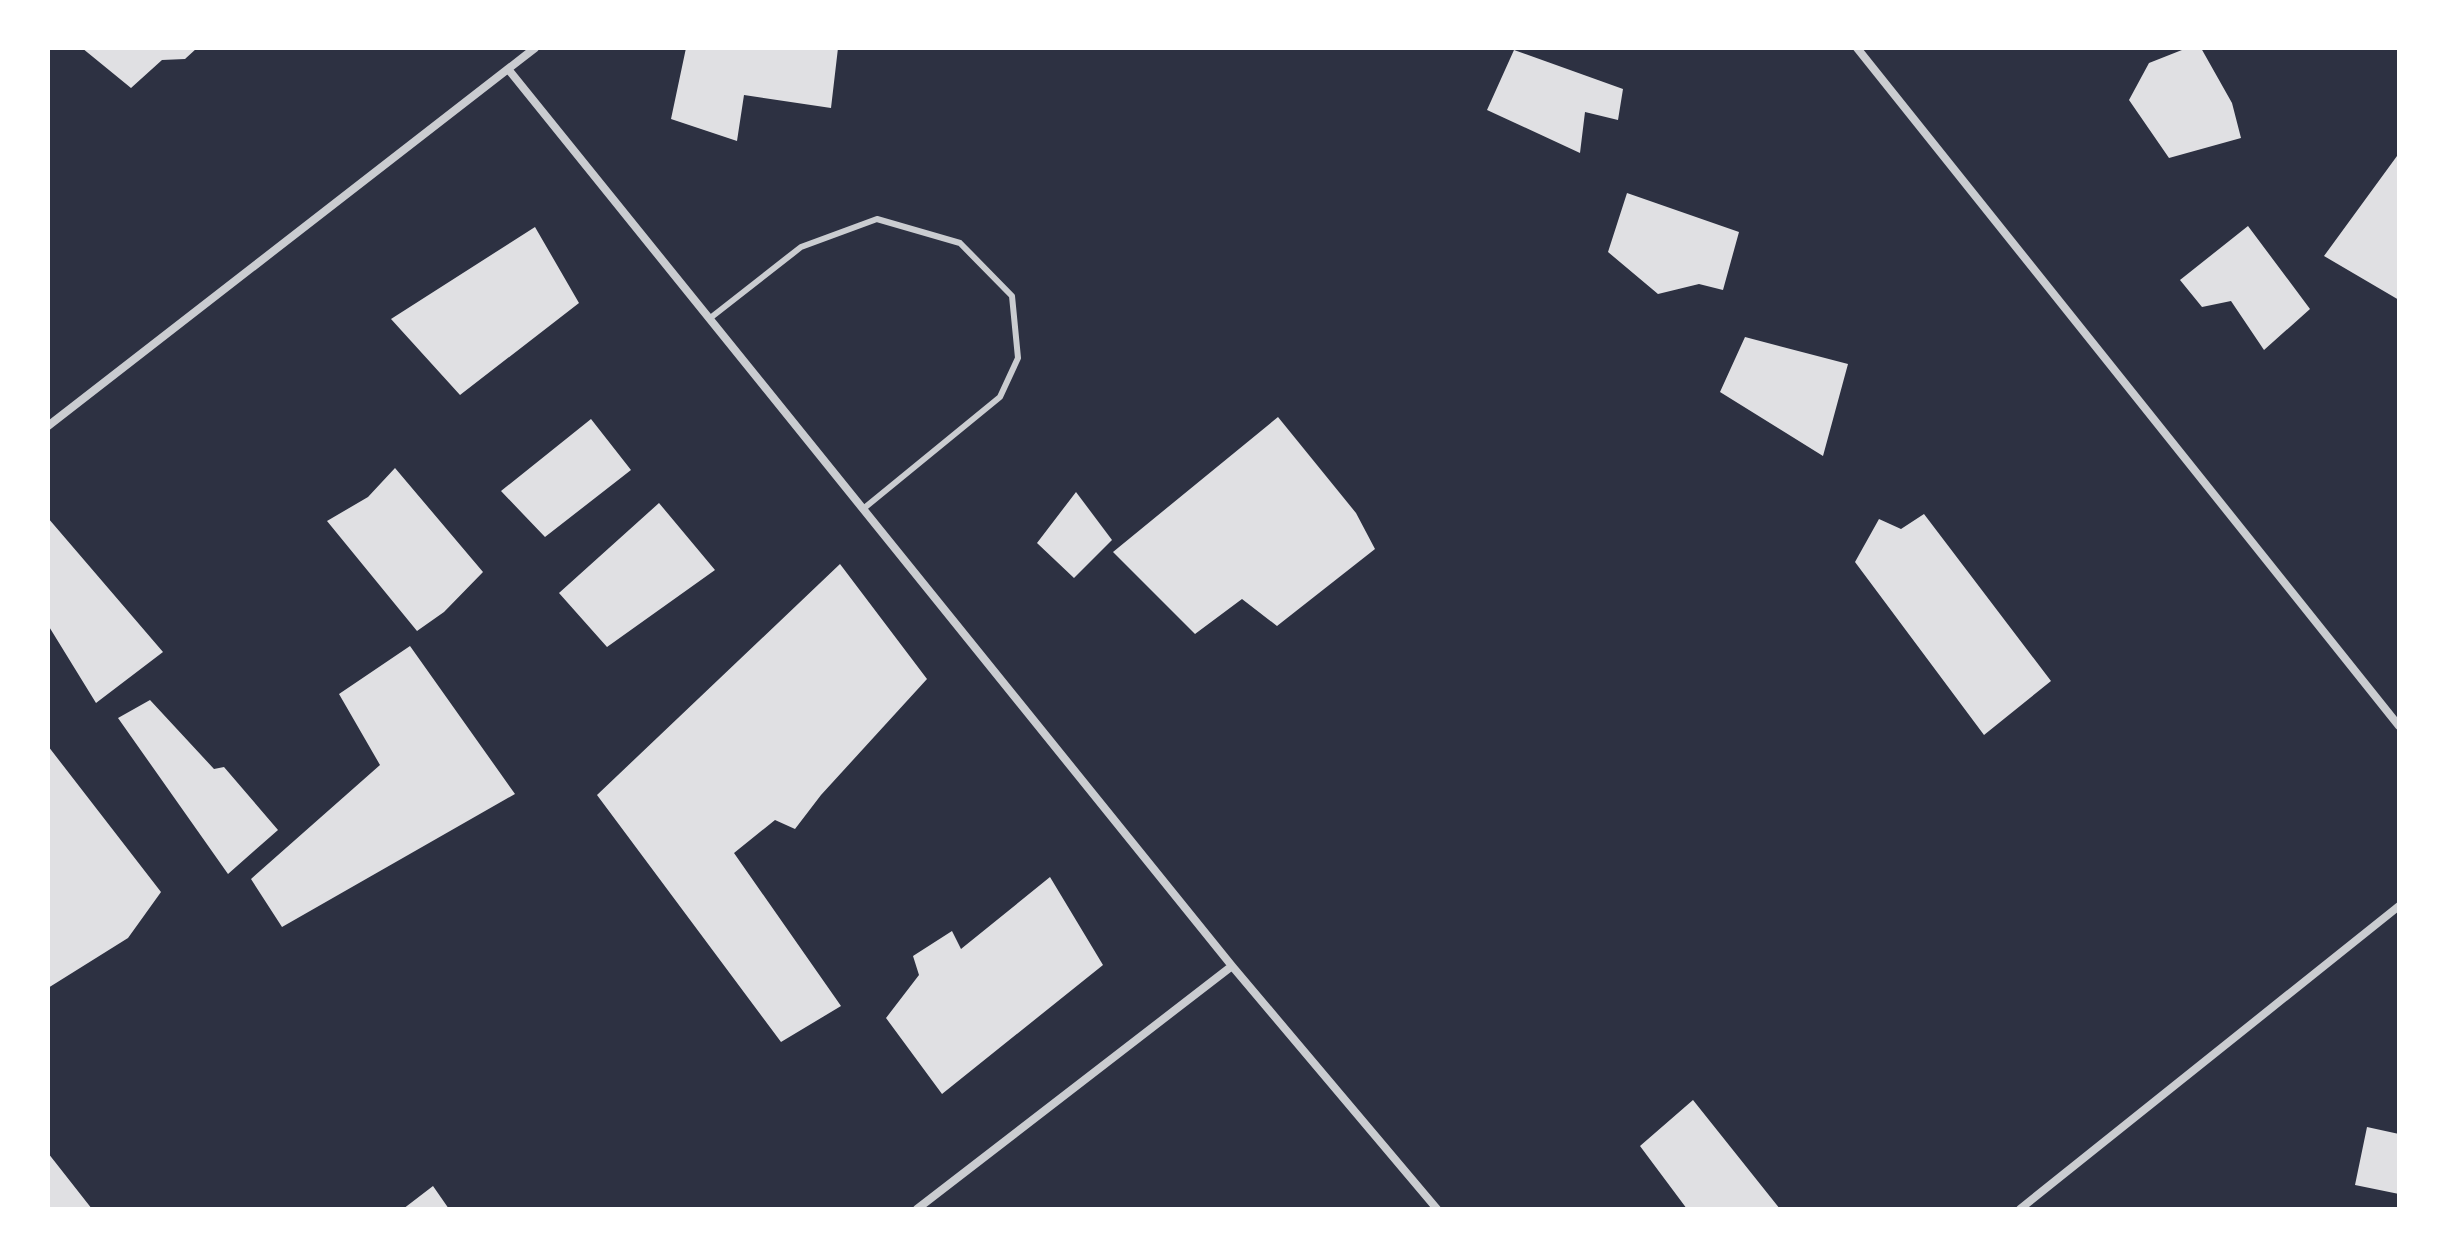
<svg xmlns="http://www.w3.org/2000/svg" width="2447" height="1257" font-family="'Fira Sans Condensed',sans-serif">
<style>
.building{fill:#e0e0e3}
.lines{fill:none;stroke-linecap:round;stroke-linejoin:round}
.service{stroke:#caccd0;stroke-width:6}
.minor{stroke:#caccd0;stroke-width:8}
</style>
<rect width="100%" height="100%" fill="#2d3142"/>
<!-- building -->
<path class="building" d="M82 48H197L185 59 162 60 131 88Z
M686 48H838L831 108 744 95 737 141 671 119Z
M2187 48H2201L2232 103 2241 138 2169 158 2129 100 2149 63Z
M1514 50 1623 89 1618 120 1585 112 1580 153 1487 110Z
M2397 156 2399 158V300L2324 256Z
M1627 193 1739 232 1723 290 1699 284 1658 294 1608 252Z
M2248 226 2310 309 2264 350 2231 301 2202 307 2180 280Z
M535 227 579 303 460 395 391 319Z
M1745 337 1848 364 1823 456 1720 392Z
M1278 417 1356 513 1375 549 1277 626 1242 599 1195 634 1113 552Z
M591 419 631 470 545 537 501 491Z
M395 468 483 572 444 612 417 631 327 521 368 497Z
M1076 492 1112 540 1074 578 1037 543Z
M659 503 715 570 607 647 559 593Z
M1924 514 2051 681 1984 735 1855 562 1879 519 1901 529Z
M48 518 163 652 96 703 48 625Z
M840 564 927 679 821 795 795 829 775 820 734 853 841 1006 781 1042 597 795Z
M410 646 515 794 282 927 251 879 380 765 339 694Z
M150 700 214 769 224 767 278 830 228 874 118 718Z
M48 746 161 892 128 938 48 988Z
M1050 877 1103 965 942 1094 886 1018 919 975 913 956 952 931 961 949Z
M1693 1100 1780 1209H1687L1640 1146Z
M2367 1127 2399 1134V1194L2355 1185Z
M48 1153 92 1209H48Z
M433 1186 449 1209H403Z"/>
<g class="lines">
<!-- service -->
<path class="service" d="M709 319 801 247 877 219 960 243 1012 296 1018 358 1000 397 863 509"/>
<!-- minor -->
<path class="minor" d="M1857 48 2399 726
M508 69 1232 966 1437 1209
M48 426 535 48
M917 1209 1232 966
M2020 1209 2399 906"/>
</g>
<!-- border -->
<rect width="2447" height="1257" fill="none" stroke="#ffffff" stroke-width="100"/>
</svg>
